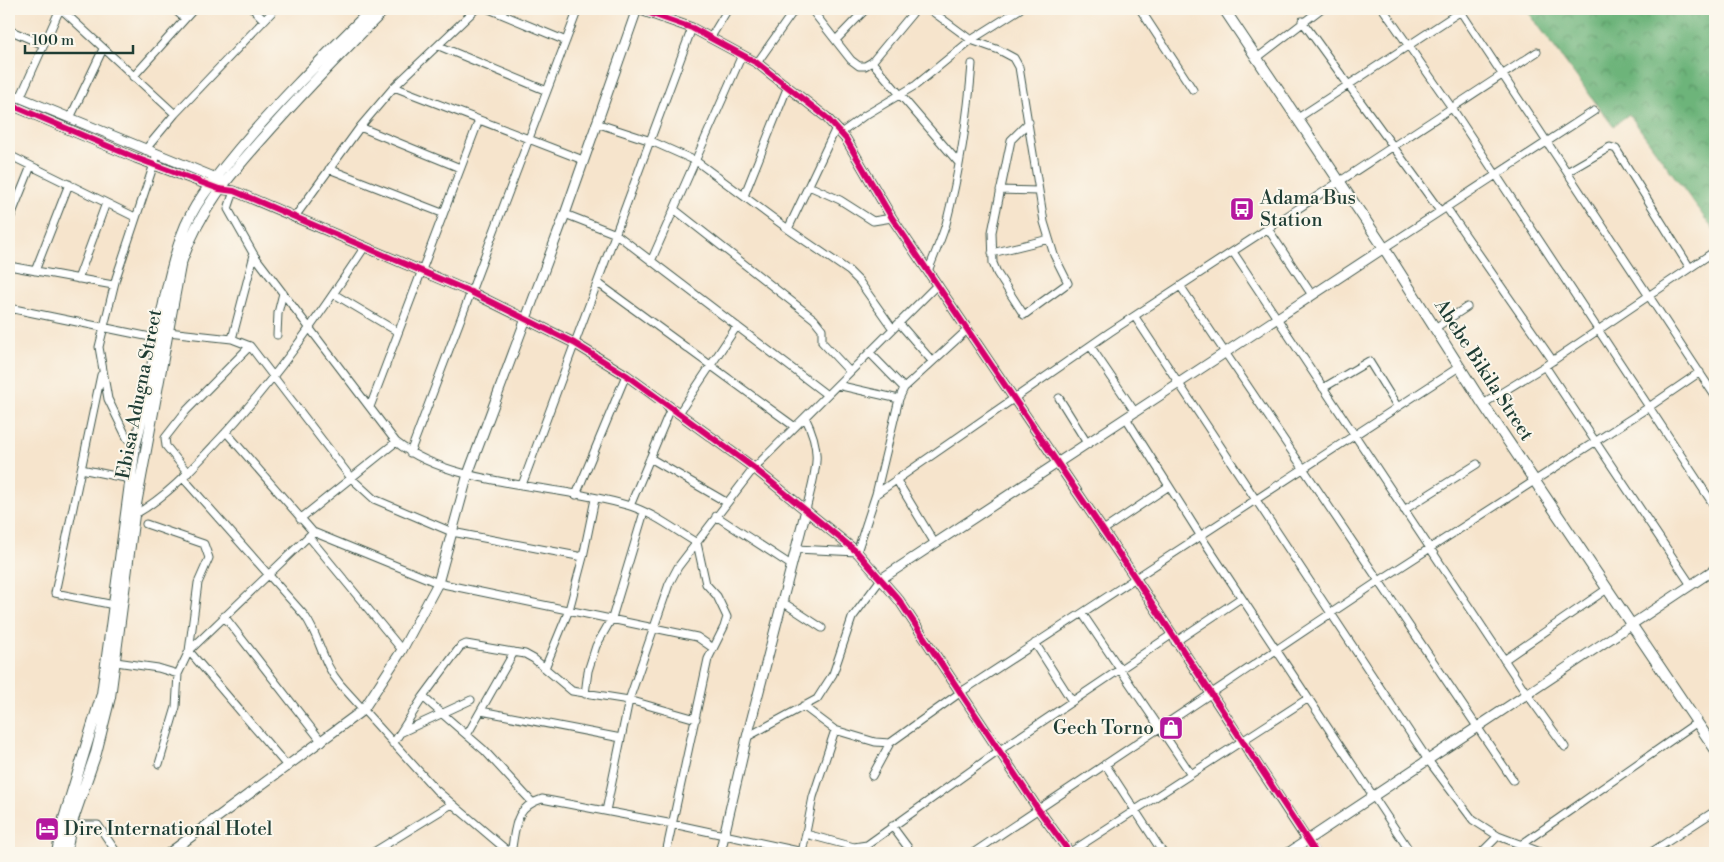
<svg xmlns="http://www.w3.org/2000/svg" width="1724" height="862" font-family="'Libre Bodoni',serif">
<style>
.forest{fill:url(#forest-crowns);stroke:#467857}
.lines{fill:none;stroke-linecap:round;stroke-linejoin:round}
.minor-casing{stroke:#3f564b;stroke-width:9}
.tertiary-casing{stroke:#3f564b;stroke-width:11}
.secondary-casing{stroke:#3f564b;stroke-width:12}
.minor{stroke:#fff;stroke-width:7}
.tertiary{stroke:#fff;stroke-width:9}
.secondary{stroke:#fff;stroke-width:10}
.cycleway-casing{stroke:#fbf7ec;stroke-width:9}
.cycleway{stroke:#d6006c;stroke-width:6}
.labels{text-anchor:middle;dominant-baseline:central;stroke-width:4;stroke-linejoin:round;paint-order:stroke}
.poi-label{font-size:19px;fill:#1f3d34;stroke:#fbf7ec;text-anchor:start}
.street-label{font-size:19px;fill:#1f3d34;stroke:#fbf7ec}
</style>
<defs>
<pattern id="forest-crowns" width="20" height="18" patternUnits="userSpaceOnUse" patternTransform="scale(1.25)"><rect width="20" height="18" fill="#6db47a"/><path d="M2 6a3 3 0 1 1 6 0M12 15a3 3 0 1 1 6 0" fill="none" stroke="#599465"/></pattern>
</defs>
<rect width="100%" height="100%" fill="#fbf7ec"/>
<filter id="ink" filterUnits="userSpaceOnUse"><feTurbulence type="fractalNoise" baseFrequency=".02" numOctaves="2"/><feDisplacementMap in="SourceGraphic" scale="10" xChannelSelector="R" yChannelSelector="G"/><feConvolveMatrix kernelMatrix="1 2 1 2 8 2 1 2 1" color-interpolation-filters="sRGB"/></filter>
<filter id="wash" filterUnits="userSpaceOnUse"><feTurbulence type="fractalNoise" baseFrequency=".0096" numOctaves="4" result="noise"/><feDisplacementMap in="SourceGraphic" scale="20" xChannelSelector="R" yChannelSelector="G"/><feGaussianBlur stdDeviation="1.12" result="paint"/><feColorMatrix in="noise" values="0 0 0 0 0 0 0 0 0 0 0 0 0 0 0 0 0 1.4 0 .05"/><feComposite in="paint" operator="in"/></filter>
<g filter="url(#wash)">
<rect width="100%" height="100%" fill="#f6e4cc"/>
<!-- forest -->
<path class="forest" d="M1526 9H1715V232L1629 114 1613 126Z"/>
</g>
<g filter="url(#ink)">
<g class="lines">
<defs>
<path id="minor" d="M61 9 175 114
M174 9 185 19
M253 9 264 20
M489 9 566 41
M811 9 851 60 859 66H865L872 62 916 9
M929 9 971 40 999 50 1014 58 1019 67 1044 222 1054 255 1068 283 1024 315 997 273 993 263 992 232 1011 140 1029 122
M1140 9 1193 90
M1383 9 1452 108 1715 507
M1459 9 1715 396
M1302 21 1440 211
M9 30 44 45
M711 37 728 9
M836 40 866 9
M439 46 547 91
M1257 58 1321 9
M872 62 958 162
M757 63 795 9
M133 77 194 9
M394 87 583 160
M20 98 60 9
M9 116 13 106
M70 118 103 49
M1298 118 1461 11
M596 123 651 141 696 161 788 229 849 271 859 281 893 329
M360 127 460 168
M841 133 864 116 916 85 971 40 1020 9
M145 150 175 114 275 9
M9 155 135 217
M329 169 442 213
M1567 172 1610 147 1616 149 1690 268
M809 186 840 200 873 221 892 218
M1000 190 1038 191
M234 191 228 209 254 255 396 442C453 488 560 484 630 506 653 513 675 530 697 543L706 584 717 596 727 617 724 627 708 659 666 853
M744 196 788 86
M1446 207 1553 361
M674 209 814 319 822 329V342L850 372
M565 214 616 234 827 395
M294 218 360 127 394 87 476 9
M9 221 31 166
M788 229 836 128
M1268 229 1312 295
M1384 248 1594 111
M1233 252 1527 694 1565 747
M992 253 1049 239
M652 259 742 55
M9 266 113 285
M35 271 69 184
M928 271C934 256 941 240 946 224 959 173 968 117 972 64
M78 279 106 203
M598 283 795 427
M1181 287 1513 780
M334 294 398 332
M9 308 160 339
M1135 317 1428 760 1473 820 1498 836 1543 853
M899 323 932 361
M1435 328 1467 307
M168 332 232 339 250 346 351 478 374 499 452 532 583 557
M277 335 278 313 283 293
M232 339 254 255
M1091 347 1135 412
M870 353 904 388
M1545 366 1691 585
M101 375 55 593 114 605
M837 385 899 399
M1323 388 1369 361 1397 406
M1059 398 1087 443
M1483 404 1545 366 1715 251
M370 407 479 120
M679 413 737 326
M805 417C824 454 815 471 806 510
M1126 418 1200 535 1411 853
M226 432 313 532 438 583 697 637 713 648
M135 446 127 438 108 399 99 347 116 278 157 155
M410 453 578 9
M650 458 726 502
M81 469 130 479
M188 473 166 446 165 438 186 411 250 346
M183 478 305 616C320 637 322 663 340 684L436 790 510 853
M896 479 934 542
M522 485 692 28
M876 494 899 399 904 388 967 330
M576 495 626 375
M630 506 671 408
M1404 510 1477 464
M134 515C166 497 189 472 214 445 273 383 317 319 364 248
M716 516 791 565
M300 519 396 442
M146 524 204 544 209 558 198 583 189 651 288 767
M1102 531 1169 486
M309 537 402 650
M796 549 857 552 876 494 1110 332 1537 52
M781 601 822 628
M1082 613 1191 774
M224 616 322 742
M1175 642 1241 598
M1035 643 1072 701
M1504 660 1607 589
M116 662 158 668 178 674 189 651 313 532
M545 668 569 610 583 557 595 499
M585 694 588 671 596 646 612 618 644 512
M423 697 484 750 532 802
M803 706 835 730 875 742 890 743 961 692 1459 367
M481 711 621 738
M400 733 471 700
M467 735 514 652
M747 737 817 699 833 674 852 618 881 579
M393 744 423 697 460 647 466 644 525 654 534 659 572 691 629 700 696 719
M159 764 176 707 178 674
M1105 764 1163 853
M872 776 890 743
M606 811 629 700 669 584 678 567 754 468 937 285
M71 825H98L117 853
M892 826 912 853
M806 834 854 847 867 845 1000 750 1171 635
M1307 840 1316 853
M1522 844 1696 723
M372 853 452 804
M511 853C516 828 513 808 542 799L673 824 803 852
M802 853 813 797 835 730
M973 853 1379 581 1649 407 1700 372
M1069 853 1307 699
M1400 853 1407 849
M1481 853 1498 836
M1650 853 1715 811"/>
<path id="tertiary" d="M638 9 692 28 757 63 826 117 846 139 892 218 1136 579 1307 840
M9 93 221 180
M9 104 136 158 219 189 234 191 473 293 574 343 626 375 754 468 857 552 899 600 1038 809 1070 853
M881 579 1384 248
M169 853 363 710 402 650 438 583 468 474 565 214 637 9
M720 853 747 737 806 510
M1288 853 1715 569"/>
<path id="secondary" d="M1224 9 1384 248 1483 404 1715 749
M57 853 63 822 102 694 135 446C154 377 159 301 182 235 193 203 218 175 239 149 280 100 326 55 372 9
M66 853 71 825 96 753 110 697 134 515 180 266C200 205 235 169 277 122 312 83 348 46 385 9"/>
</defs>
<!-- minor casing -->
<use href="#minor" class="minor-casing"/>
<!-- tertiary casing -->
<use href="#tertiary" class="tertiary-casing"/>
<!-- secondary casing -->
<use href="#secondary" class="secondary-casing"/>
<!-- minor -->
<use href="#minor" class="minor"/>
<!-- tertiary -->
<use href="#tertiary" class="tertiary"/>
<!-- secondary -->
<use href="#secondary" class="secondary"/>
<defs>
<path id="cycleway" d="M638 9 692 28 757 63 826 117 846 139 892 218 1136 579 1316 853
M9 104 136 158 219 189 234 191 473 293 574 343 626 375 754 468 857 552 899 600 1038 809 1070 853"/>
</defs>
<!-- cycleway casing -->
<use href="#cycleway" class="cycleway-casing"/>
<!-- cycleway -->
<use href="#cycleway" class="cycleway"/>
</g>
</g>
<!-- icons -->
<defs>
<symbol id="bus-square" viewBox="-11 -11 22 22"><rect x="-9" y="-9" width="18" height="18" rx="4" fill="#b5179e" stroke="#fbf7ec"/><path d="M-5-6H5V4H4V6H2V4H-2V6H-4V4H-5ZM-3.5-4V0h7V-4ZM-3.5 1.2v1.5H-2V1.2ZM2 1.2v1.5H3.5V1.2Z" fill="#fff"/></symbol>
<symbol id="shop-square" viewBox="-11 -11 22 22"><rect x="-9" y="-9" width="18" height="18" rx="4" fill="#b5179e" stroke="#fbf7ec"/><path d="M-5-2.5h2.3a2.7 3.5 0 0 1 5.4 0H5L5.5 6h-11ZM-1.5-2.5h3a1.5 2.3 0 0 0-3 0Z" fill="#fff"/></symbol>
<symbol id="hotel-square" viewBox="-11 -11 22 22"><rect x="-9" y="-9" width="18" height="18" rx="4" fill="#b5179e" stroke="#fbf7ec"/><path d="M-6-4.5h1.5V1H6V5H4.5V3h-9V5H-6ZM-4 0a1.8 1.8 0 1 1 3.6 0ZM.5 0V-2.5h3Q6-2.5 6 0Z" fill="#fff"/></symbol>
</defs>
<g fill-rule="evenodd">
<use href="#bus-square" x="1228" y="195" width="28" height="28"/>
<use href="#shop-square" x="1157" y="714" width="28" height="28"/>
<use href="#hotel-square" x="33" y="815" width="28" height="28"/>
</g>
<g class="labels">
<!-- poi labels -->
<g class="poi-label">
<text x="1260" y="198">Adama Bus<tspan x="1260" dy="22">Station</tspan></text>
<text x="1154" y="728" text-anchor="end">Gech Torno</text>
<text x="64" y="829">Dire International Hotel</text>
</g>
<!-- street labels -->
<g class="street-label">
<text transform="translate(1484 370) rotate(57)">Abebe Bikila Street</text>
<text transform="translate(139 394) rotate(-79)">Ebisa Adugna Street</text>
</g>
</g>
<!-- margin -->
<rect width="1724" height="862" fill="none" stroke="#fbf7ec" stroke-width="30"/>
<!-- scale -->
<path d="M25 45v8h108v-8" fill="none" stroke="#1f3d34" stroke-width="2.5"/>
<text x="32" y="45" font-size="15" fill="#1f3d34" stroke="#fbf7ec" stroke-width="4" paint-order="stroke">100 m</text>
</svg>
